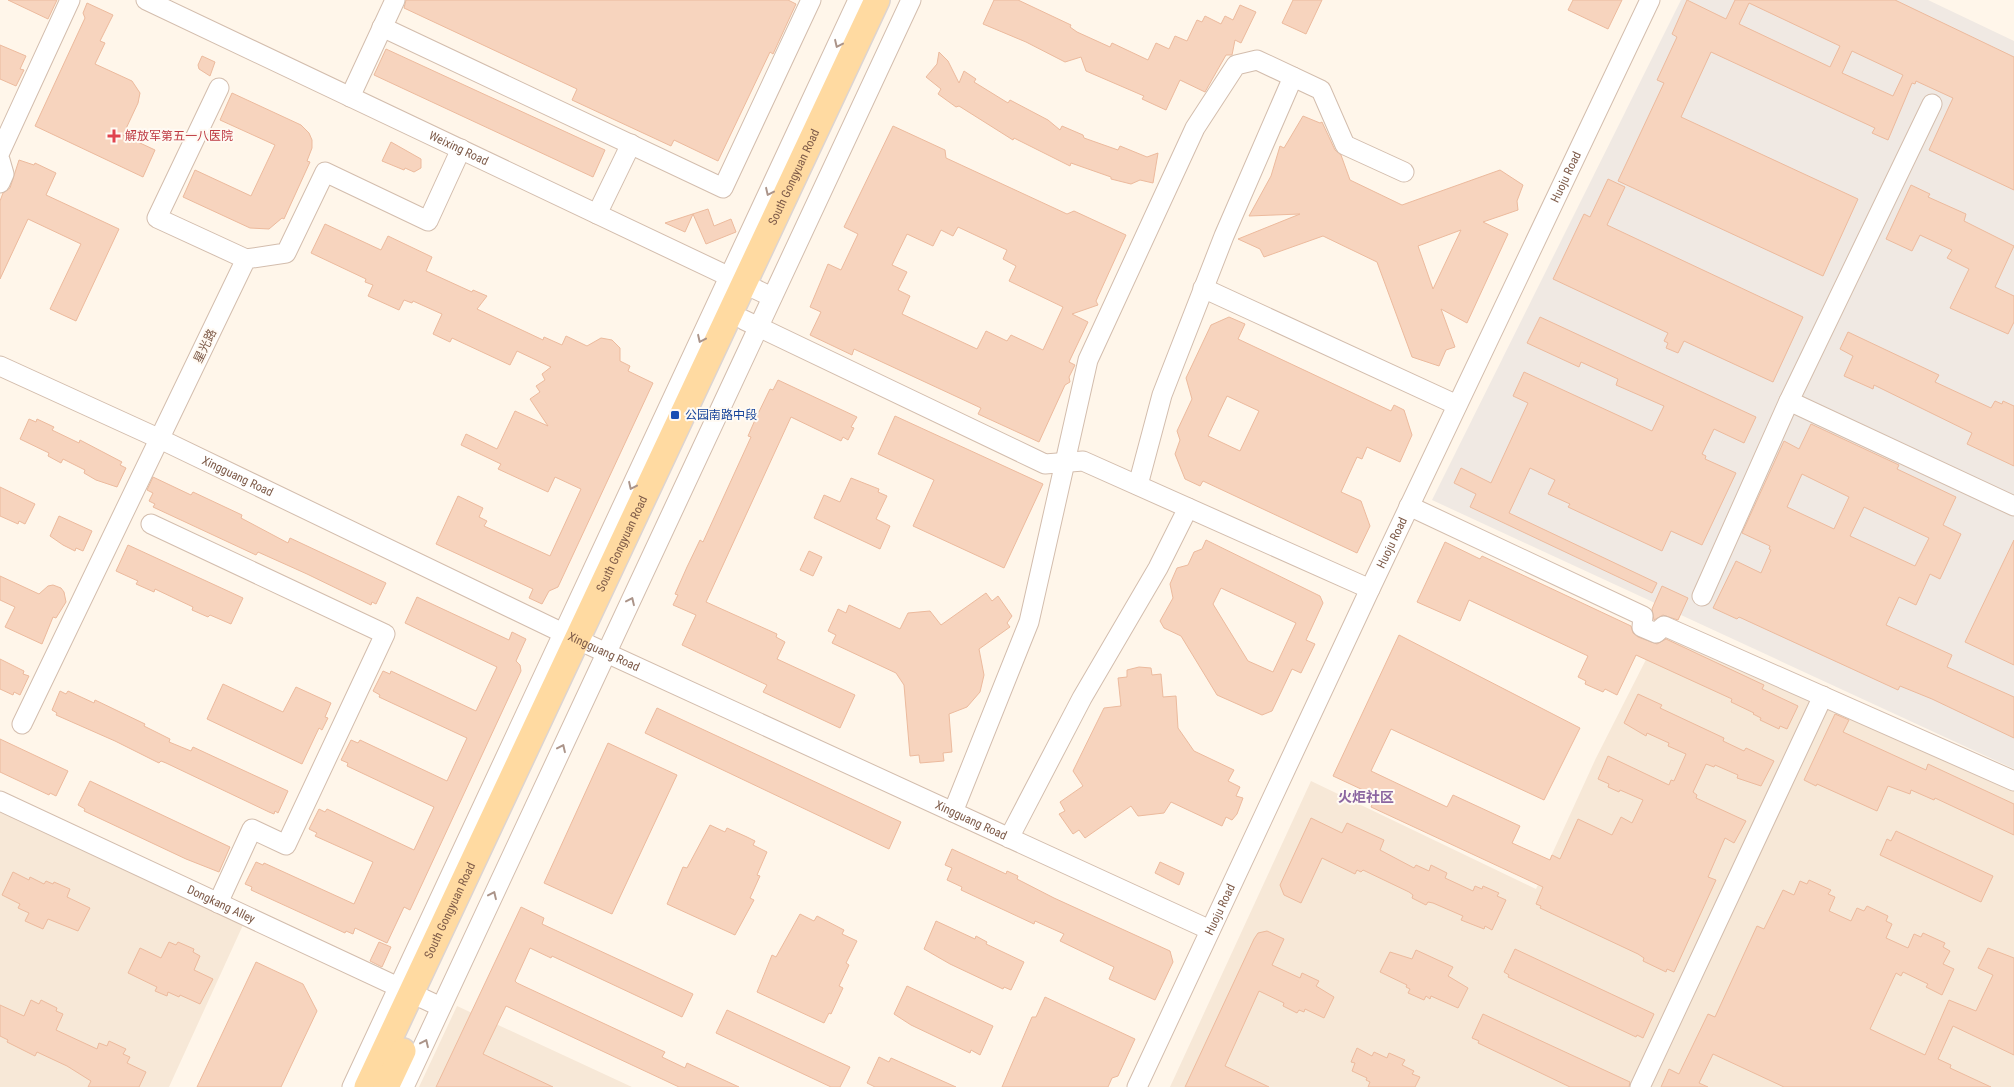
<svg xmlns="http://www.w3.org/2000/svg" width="2014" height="1087" font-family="'Roboto Condensed','Noto Sans SC',sans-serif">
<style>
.residential{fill:#f7e8d7}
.industrial{fill:#f0e9e3}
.building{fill:#f7d4be;stroke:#ecba9d;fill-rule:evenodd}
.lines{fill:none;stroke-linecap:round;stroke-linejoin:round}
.minor-casing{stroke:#d3bdad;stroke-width:21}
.major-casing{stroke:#ddd4d0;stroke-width:28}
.minor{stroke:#fff;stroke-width:19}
.major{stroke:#ffdaa1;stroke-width:25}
.oneway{stroke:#ab9489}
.health-dot{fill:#e0444e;stroke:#fffaf3;stroke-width:2}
.transit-dot{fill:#1a4fb4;stroke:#fffaf3;stroke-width:2}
.labels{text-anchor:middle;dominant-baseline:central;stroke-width:4;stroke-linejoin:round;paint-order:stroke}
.health-label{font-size:12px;fill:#be3a42;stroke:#fffaf3;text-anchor:start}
.street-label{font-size:12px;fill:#7e5b49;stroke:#fffaf3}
.transit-label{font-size:12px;fill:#164399;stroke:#fffaf3;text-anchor:start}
.neighbourhood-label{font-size:14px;font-weight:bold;fill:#8b65a0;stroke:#fffaf3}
</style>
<rect width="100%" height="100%" fill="#fff6ea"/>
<!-- residential -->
<path class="residential" d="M1661 630 2014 787V1087H1170L1311 781 1536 889 1596 758Z
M0 812 243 925 169 1087H0Z
M457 1006 632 1087H419Z"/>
<!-- industrial -->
<path class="industrial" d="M1681 0H1928L2014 41V769L1432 500Z"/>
<!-- building -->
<path class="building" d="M8 0H57L48 19Z
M406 0H788L796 4 773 54 770 52 718 161 674 140 671 146 572 100 577 89 404 8Z
M994 0H1018L1071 25 1070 27 1077 32 1110 47 1112 43 1148 60 1156 43 1169 49 1175 36 1187 41 1197 20 1202 22 1205 16 1221 24 1225 16 1233 20 1240 5 1256 12 1241 43 1235 40 1232 55H1226L1205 92 1180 80 1166 110 1142 99 1144 96 1086 71 1081 57 1065 62 1026 42 983 24Z
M1293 0H1322L1306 34 1282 23Z
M1573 0H1622L1608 29 1568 10Z
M1687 0 1726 19 1735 0H1895L2014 57V190L1929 150 1953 98 1916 81 1915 84 1912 83 1888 140 1872 133 1875 128 1711 52 1681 117 1858 199 1823 276 1618 181 1664 83 1657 80 1677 37 1672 34ZM1749 3 1840 46 1830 67 1739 24ZM1852 51 1903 75 1893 96 1842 73Z
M87 3 113 15 100 41 105 43 95 64 132 81 140 93 138 103 123 135 155 150 143 177 35 126 85 18 83 13Z
M0 45 26 56 20 69 24 70 16 86 0 79Z
M386 49 605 150 593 177 374 75Z
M939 52 948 61 959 83 964 71 976 79 974 82 1008 103 1010 100 1048 120 1060 130 1062 126 1083 135 1084 138 1118 150 1120 146 1147 157 1158 153 1153 183 1140 180 1131 184 1111 179V177L1071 163 1070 166 1014 138 1013 140 959 106 956 107 938 94 941 89 926 77 937 64Z
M202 56 215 62 210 76 199 69 198 65Z
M232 93 301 125 309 133 312 140V148L307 161 310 162 284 219 282 218 269 229 250 228 183 197 195 170 251 196 275 145 220 120Z
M1303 116 1320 123 1322 122 1335 150 1341 155 1350 180 1402 205 1500 170 1523 185 1517 201 1518 210 1483 222 1508 234 1467 323 1441 309 1455 347 1446 350 1439 366 1412 357 1377 262 1323 236 1264 257 1260 249 1238 239 1300 214 1249 216 1271 176 1280 146 1284 148ZM1461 230 1433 289 1418 246Z
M893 126 945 150 946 158 1067 214 1074 211 1126 235 1096 301 1098 305 1072 314 1088 322 1069 362 1075 365 1069 377 1070 382 1065 385 1039 442 978 414 981 408 854 349 852 355 810 335 821 312 810 307 828 264 841 270 858 234 844 227ZM958 227 1007 250 1003 259 1016 266 1009 281 1063 307 1043 350 1011 335 1007 341 986 331 977 349 902 314 910 296 898 290 907 272 892 265 907 234 933 246 941 230 953 236Z
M391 142 421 159V168L414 172 405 168 404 170 382 161Z
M19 160 34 165 35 163 56 173 46 195 119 229 76 321 50 309 81 244 28 219 0 279V201L3 193 10 188Z
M1608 179 1625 187 1607 225 1803 317 1773 382 1684 341 1678 353 1666 348 1668 343 1664 341 1668 333 1553 279 1584 214 1590 217Z
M1911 185 1930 194 1928 197 1966 214 1964 221 2014 246 1995 287 2014 296V322L2008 334 1950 308 1969 269 1947 258 1952 250 1920 235 1912 251 1886 239Z
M708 209 714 226 731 219 736 232 706 244 693 214 685 232 665 223Z
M325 224 381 250 388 236 432 257 426 271 472 292 473 290 487 296 477 309 543 340 544 337 562 345 566 336 587 346 601 338 612 340 620 348V361L630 366 628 371 653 383 558 587 549 591 542 604 529 598 533 589 436 544 458 496 483 508 479 517 487 521 484 526 550 556 581 489 555 477 548 492 498 469 501 464 461 445 466 434 497 449 515 411 548 426 530 399 540 392 536 386 545 380 542 374 551 367 517 351 510 365 452 338 450 342 433 334 442 314 413 301 412 303 404 300 399 310 368 296 373 285 365 282 366 279 311 253Z
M1229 317 1245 324 1238 339 1391 411 1394 405 1404 410 1412 435 1400 462 1367 447 1362 459 1357 457 1341 492 1361 501 1370 526 1357 553 1203 481 1200 486 1185 479 1175 454 1180 440 1177 431 1192 399 1186 378 1211 325ZM1227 396 1259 411 1240 451 1208 436Z
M1540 317 1756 417 1744 443 1714 429 1702 454 1706 456 1705 459 1736 473 1702 545 1671 531 1662 551 1568 507 1570 504 1548 494 1555 480 1530 468 1509 513 1657 583 1652 593 1470 507 1476 494 1454 483 1461 468 1491 483 1528 403 1513 396 1524 372 1652 431 1664 406 1616 385 1618 379 1581 362 1579 367 1527 343Z
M1848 332 1939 375 1935 382 1991 408 1995 401 2002 404 2003 401 2014 406V466L1967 444 1972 433 1874 385 1873 389 1844 376 1853 356 1840 349Z
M778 380 857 417 851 427 854 428 848 440 843 437 841 441 791 417 706 602 777 634 776 637 785 642 777 659 855 695 840 728 763 692 767 685 682 645 696 615 673 605 678 595 675 594 687 567 700 540 703 542 751 437 748 436 755 420 770 389 773 390Z
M895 416 1043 484 1004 568 913 526 934 480 878 454Z
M29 419 36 422 37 419 54 427 52 430 79 443 80 440 122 462 120 465 126 468 117 487 96 480 84 473 85 470 63 459 61 463 48 456 49 453 20 439Z
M1811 424 1899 465 1897 469 1956 497 1943 525 1961 534 1940 579 1930 574 1916 605 1899 597 1886 625 1952 655 1947 667 2014 697V738L1932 699 1900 686 1898 690 1739 617 1737 619 1713 608 1736 561 1761 573 1771 550 1769 549 1770 546 1742 533 1784 441 1799 449ZM1802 474 1849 497 1834 529 1787 507ZM1864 507 1929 538 1915 566 1850 536Z
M153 477 191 495 193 492 242 515 241 518 288 543 290 538 386 583 376 604 372 602 371 605 307 574 258 552 256 555 153 507 155 504 149 501 153 493 147 490Z
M851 478 879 489 878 492 887 496 876 519 890 526 880 549 814 518 824 495 840 502Z
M0 487 35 504 25 524 19 521 18 524 0 516Z
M59 516 92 531 83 551 76 548 75 551 63 545 50 536Z
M1206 540 1320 596 1323 603 1306 640 1315 644 1301 673 1292 669 1272 711 1262 715 1217 695 1181 636 1164 628 1160 621 1173 598 1170 584 1177 568 1188 565 1194 552 1202 549ZM1221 588 1296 623 1273 672 1248 661 1213 604Z
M2014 540V665L1965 642Z
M1445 542 1480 559 1482 556 1631 626 1633 633 1638 637 1657 644 1666 639 1764 685 1762 689 1798 706 1787 729 1780 726 1779 729 1760 720 1761 718 1753 714 1754 713 1731 702 1732 699 1636 655 1617 695 1605 689 1603 692 1585 684 1586 681 1578 677 1588 656 1469 600 1460 621 1417 602Z
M128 545 243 598 231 624 210 615 208 617 192 610 193 607 155 589 154 592 136 584 138 581 116 571Z
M809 551 822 557 813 576 800 570Z
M0 576 39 594 48 586 53 585 61 588 64 592 66 602 56 618 53 617 42 644 5 627 15 607 0 600Z
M1662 586 1688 598 1678 620 1663 615 1654 620 1652 609Z
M986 593 992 601 998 596 1012 616 1007 623 1010 627 979 649 984 675 980 692 967 707 949 714 952 752 943 753 944 761 920 763 919 755 910 756 904 685 896 673 832 643 836 635 828 631 838 609 846 613 849 605 900 629 908 613 930 611 941 625Z
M417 597 509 640 512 632 526 639 516 661 520 665 521 671 410 910 404 907 387 943 355 928 353 934 346 931 345 933 251 890 252 887 245 884 256 862 263 865 264 863 354 904 373 862 315 836 317 833 309 829 319 809 325 812 327 809 414 850 434 807 347 766 348 763 341 760 351 740 358 743 360 740 447 781 467 738 379 697 380 695 373 691 383 671 390 674 391 671 476 711 497 667 405 623Z
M1399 635 1580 728 1544 800 1391 729 1371 771 1447 807 1453 795 1520 826 1512 843 1550 860 1552 855 1560 859 1578 819 1612 835 1621 817 1632 823 1643 800 1620 790 1619 792 1608 787 1609 784 1598 779 1608 756 1669 785 1671 780 1674 781 1686 754 1668 746 1669 743 1647 733 1646 736 1624 723 1638 694 1662 705 1660 708 1724 738 1723 741 1744 751 1746 748 1774 761 1761 786 1737 778 1738 775 1715 765 1714 767 1706 764 1693 792 1697 795 1696 798 1746 821 1734 843 1725 838 1708 877 1716 880 1674 972 1667 969 1666 972 1643 961 1644 958 1638 954 1540 908 1541 906 1536 904 1543 887 1371 807 1376 796 1333 776Z
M0 659 24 671 23 674 29 676 20 695 14 692 13 695 0 689Z
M1139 667 1151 668 1152 675 1161 674 1163 697 1176 696 1178 728 1194 751 1234 770 1228 781 1240 787 1236 796 1243 798 1237 814 1232 820 1226 817 1222 826 1171 802 1164 813 1138 816 1131 806 1085 838 1079 830 1073 834 1059 814 1065 811 1060 802 1083 786 1073 771 1104 708 1121 706 1118 678 1127 677V670Z
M223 684 283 712 296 687 331 703 325 717 328 718 322 730 319 728 302 764 207 719Z
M60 691 66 694 68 691 94 703 95 700 145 724 144 726 170 739 169 742 191 751 193 747 288 791 278 813 275 811 274 814 269 812 166 763 161 761 159 763 115 741 56 715 57 713 52 710Z
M657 708 901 822 889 849 645 733Z
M1835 714 1849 720 1843 732 1926 770 1928 764 2014 804V835L1935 798 1934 800 1911 790 1910 794 1888 786 1877 811 1817 784 1816 786 1804 780Z
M0 739 68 771 56 796 50 793 49 795 0 772Z
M608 743 677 775 612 914 544 883Z
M90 781 230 847 219 872 186 859 84 811 85 809 78 805Z
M1311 818 1342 833 1347 823 1384 840 1380 850 1414 868 1416 865 1429 871 1431 865 1447 873 1445 878 1473 891 1475 886 1482 889 1483 886 1499 893 1497 896 1506 900 1492 930 1485 926 1484 929 1461 920 1463 916 1433 903 1428 902 1426 905 1412 898 1413 895 1409 892 1363 870 1361 872 1357 870 1355 874 1322 858 1301 903 1284 895 1280 885Z
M710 825 725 832 727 828 747 837 755 841 753 845 767 852 757 875 760 876 750 898 754 900 735 935 667 904 683 867 687 868Z
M1896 831 1993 876 1981 902 1880 855 1887 839 1891 841Z
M952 849 1006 874 1007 871 1018 876 1017 879 1054 898 1170 951 1173 962 1155 1000 1109 979 1114 967 1060 941 1064 934 1035 921 1034 924 961 890 962 887 947 880 952 868 945 865Z
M1160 862 1184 873 1179 885 1155 873Z
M13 872 29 880 30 877 44 884 46 881 53 884 54 882 70 889 67 897 90 908 78 931 48 919 43 929 25 921 29 913 18 908 20 904 2 895Z
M1809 880 1831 890 1828 894 1835 897 1829 911 1851 921 1857 908 1864 911 1867 906 1888 916 1886 921 1892 924 1886 938 1908 948 1914 934 1921 937 1923 933 1945 943 1943 947 1950 951 1943 964 1954 969 1942 995 1926 987 1928 984 1903 972 1901 976 1896 973 1870 1029 1925 1055 1949 1000 1976 1011 1993 975 1978 968 1988 948 2014 958V1055L1953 1026 1938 1059 1951 1065 1950 1068 1991 1087H1784L1713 1054 1699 1083 1708 1087H1661L1669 1069 1679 1074 1708 1014 1715 1017 1757 926 1764 929 1783 890 1794 895 1800 881 1807 884Z
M521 907 544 918 542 924 693 994 682 1017 552 956 551 958 530 948 515 981 517 983 665 1052 662 1057 685 1068 687 1063 739 1087H679L506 1006 483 1054 553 1087H436Z
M800 914 814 921 817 916 844 930 842 934 857 941 846 963 849 965 839 986 843 988 831 1014 829 1013 824 1023 757 992 772 955 776 957Z
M936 921 975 939 976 936 987 942 986 944 1024 962 1011 990 1004 987 1003 989 950 964 924 949Z
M1267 931 1284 939 1272 965 1300 978 1302 973 1319 981 1316 986 1334 997 1324 1018 1305 1009 1304 1012 1299 1010 1297 1013 1283 1006 1284 1003 1259 991 1225 1066 1269 1087H1185L1254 939 1258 933Z
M169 942 176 945 178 942 194 949 193 952 200 956 194 970 213 979 200 1004 180 995 179 997 168 992 167 996 155 991 157 987 128 973 140 948 161 958Z
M379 942 391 947 382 967 370 961Z
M1515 949 1654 1014 1643 1038 1637 1035 1636 1037 1508 977 1509 975 1504 972Z
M1416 950 1453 967 1448 976 1468 988 1458 1008 1431 996 1430 999 1426 996 1424 1000 1408 993 1410 989 1406 987 1407 985 1380 972 1390 952 1412 959Z
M256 962 303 984 317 1011 281 1087H197Z
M907 986 993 1026 980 1055 971 1050 970 1053 911 1025 894 1014Z
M1045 997 1135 1039 1118 1076 1112 1078 1108 1087H1002L1032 1017H1036Z
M31 1000 39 1004 41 1000 57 1008 56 1011 63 1014 56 1030 97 1049 99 1043 107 1046 109 1041 126 1049 123 1054 130 1057 127 1063 146 1072 139 1087H88L91 1081 67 1066 37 1052 35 1056 7 1042 8 1040 0 1036V1005L24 1016Z
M727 1010 850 1067 840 1087H831L716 1033Z
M1483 1014 1630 1082 1629 1087H1570L1478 1043 1479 1041 1472 1038Z
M1357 1048 1372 1056 1374 1052 1387 1058 1389 1053 1405 1060 1402 1065 1414 1071 1412 1074 1420 1077 1415 1087H1368L1370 1082 1366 1080 1367 1078 1352 1071 1355 1063 1351 1062Z
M879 1057 889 1062 891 1058 956 1087H875L867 1083Z"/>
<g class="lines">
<defs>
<g id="minor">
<path id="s1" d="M146 0 772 297"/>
<path d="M382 27 723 188 811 0"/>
<path d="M219 88 157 218 246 259"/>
<path d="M350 97 395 0"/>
<path d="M0 152 70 0"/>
<path d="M0 160 4 174 0 183"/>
<path d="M597 214 631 144"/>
<path d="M1203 288 1457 405"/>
<path d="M744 320 1045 464 1083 461 1370 589"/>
<path id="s2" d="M0 366 160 439 563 633 1210 930"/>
<path d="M1789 401 2014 506"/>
<path d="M1138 485 1162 395 1224 236 1293 77"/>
<path d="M1409 506 1643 616 1642 627 1656 633 1664 626 2014 781"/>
<path d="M151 524 385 634 286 845 252 829 218 903"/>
<path d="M1702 596 1789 401 1932 104"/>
<path d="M22 724 246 259 286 253 325 172 428 221 461 149"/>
<path id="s3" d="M0 801 441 1007"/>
<path d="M953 812 1029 622 1088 360 1195 128 1236 65 1257 60 1321 90 1345 145 1404 172"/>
<path d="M1009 838 1082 698 1158 568 1188 508"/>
<path d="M352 1087 858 0"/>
<path d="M404 1087 911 0"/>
<path id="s4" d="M1137 1087 1370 589 1650 0"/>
<path d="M1640 1087 1823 696"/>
</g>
<g id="major">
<path id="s5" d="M367 1087 877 0"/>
<path d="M386 1087 403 1051"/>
</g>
</defs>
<!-- minor casing -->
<use href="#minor" class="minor-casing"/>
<!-- major casing -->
<use href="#major" class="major-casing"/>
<!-- minor -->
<use href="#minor" class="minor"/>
<!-- major -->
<use href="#major" class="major"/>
</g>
<!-- one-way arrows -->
<defs><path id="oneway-chevron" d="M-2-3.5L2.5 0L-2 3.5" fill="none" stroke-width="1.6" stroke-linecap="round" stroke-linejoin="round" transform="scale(1.25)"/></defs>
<g class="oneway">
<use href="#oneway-chevron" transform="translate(838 44) rotate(115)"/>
<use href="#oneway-chevron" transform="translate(769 192) rotate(115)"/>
<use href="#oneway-chevron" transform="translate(701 339) rotate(115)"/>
<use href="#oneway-chevron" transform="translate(632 486) rotate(115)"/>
<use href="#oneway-chevron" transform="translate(631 601) rotate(-65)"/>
<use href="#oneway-chevron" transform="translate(562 748) rotate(-65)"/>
<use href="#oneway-chevron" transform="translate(493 895) rotate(-65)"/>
<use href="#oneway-chevron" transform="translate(425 1043) rotate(-65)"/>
</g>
<!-- markers -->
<path class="health-dot" d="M111.5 128.5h5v5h5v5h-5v5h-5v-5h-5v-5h5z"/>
<rect class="transit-dot" x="670" y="410" width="10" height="10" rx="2.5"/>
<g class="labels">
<!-- health labels -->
<g class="health-label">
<text x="125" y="136">解放军第五一八医院</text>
</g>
<!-- street labels -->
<g class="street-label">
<text stroke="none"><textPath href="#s1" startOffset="346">Weixing Road</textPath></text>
<text stroke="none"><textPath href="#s5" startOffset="1005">South Gongyuan Road</textPath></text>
<text stroke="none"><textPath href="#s4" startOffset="1006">Huoju Road</textPath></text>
<text transform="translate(205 346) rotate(-64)">星光路</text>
<text stroke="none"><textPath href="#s2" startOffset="262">Xingguang Road</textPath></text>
<text stroke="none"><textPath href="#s4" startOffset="601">Huoju Road</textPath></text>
<text stroke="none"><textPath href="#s5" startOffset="600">South Gongyuan Road</textPath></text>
<text stroke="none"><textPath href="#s2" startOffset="668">Xingguang Road</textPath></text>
<text stroke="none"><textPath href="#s2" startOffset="1072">Xingguang Road</textPath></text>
<text stroke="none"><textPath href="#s3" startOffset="244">Dongkang Alley</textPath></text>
<text stroke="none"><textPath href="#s4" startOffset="196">Huoju Road</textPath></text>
<text stroke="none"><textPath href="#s5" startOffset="195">South Gongyuan Road</textPath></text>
</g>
<!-- transit labels -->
<g class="transit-label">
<text x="685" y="415">公园南路中段</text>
</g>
<!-- neighbourhood labels -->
<g class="neighbourhood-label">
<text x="1366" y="797">火炬社区</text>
</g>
</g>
</svg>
